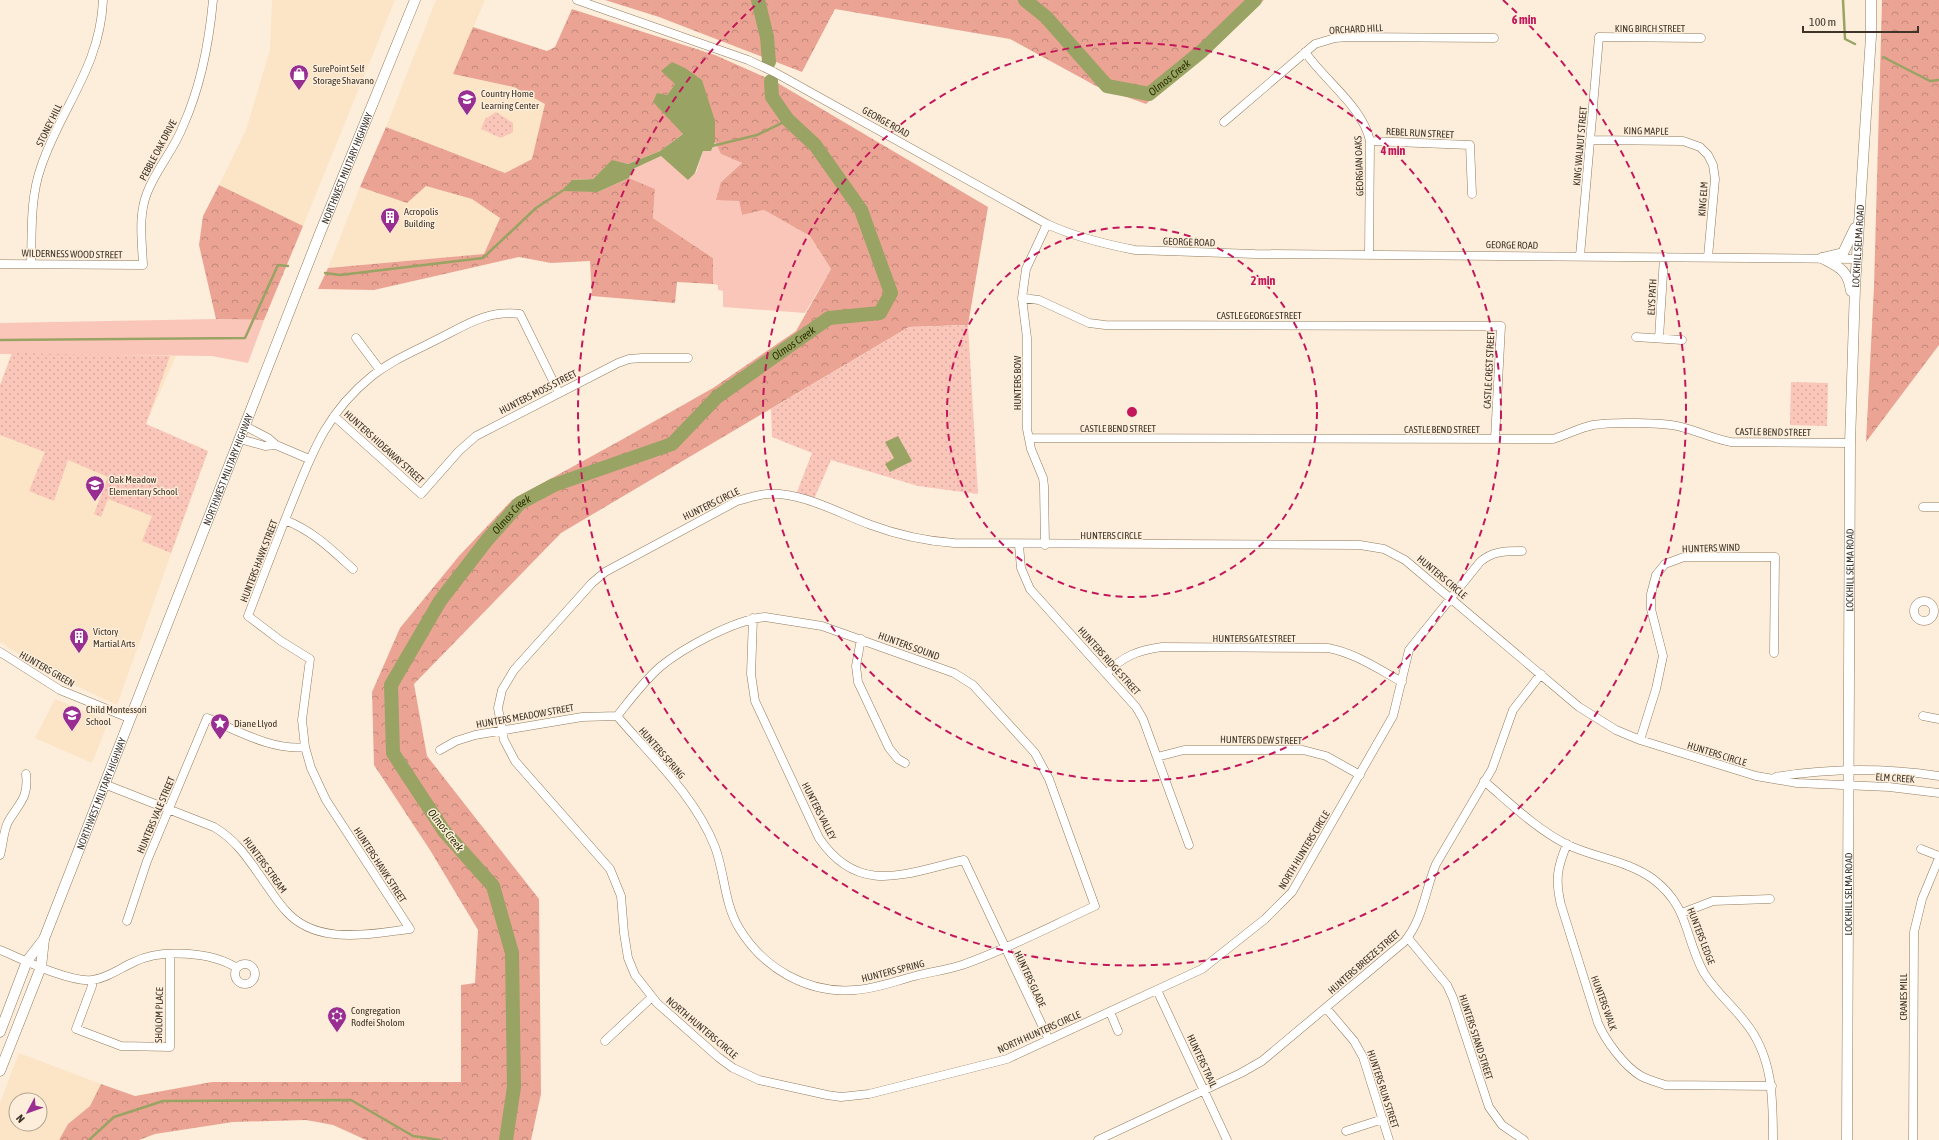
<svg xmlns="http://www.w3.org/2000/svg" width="1939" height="1140" font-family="'Asap Condensed',sans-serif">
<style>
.built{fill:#fce4c6;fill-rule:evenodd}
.grass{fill:#fac6ba}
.forest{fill:url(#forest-crowns)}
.park{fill:url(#park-dots)}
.water{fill:#99a363}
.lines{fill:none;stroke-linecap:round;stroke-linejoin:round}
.stream{stroke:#99a363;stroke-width:2.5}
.river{stroke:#99a363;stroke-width:14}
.minor-casing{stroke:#907b5d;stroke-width:9}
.major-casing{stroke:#907b5d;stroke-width:11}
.minor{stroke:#fff;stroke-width:8}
.major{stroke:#fff;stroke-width:10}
.ring{fill:none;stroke:#c2185b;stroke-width:2;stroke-dasharray:7 5}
.labels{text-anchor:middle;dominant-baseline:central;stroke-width:3;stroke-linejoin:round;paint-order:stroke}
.street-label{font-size:10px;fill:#3e3428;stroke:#fdeedb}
.poi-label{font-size:10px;fill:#3e3428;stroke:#fdeedb;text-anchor:start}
.water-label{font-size:11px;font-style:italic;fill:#2b3100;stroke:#fdeedb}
.centre{fill:#c2185b;stroke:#fdeedb;stroke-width:2}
.ring-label{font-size:12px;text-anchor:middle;font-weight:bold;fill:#c2185b;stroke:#fdeedb;stroke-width:3;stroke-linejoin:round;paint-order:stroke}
</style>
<defs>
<pattern id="forest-crowns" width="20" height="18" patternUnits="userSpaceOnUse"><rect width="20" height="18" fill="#eba494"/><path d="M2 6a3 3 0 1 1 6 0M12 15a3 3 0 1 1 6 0" fill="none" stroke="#c08679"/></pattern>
<pattern id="park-dots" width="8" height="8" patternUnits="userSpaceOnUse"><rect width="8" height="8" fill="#fac6ba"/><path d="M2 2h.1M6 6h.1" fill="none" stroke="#d7aba0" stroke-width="1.8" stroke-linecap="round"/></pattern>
</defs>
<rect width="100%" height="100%" fill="#fdeedb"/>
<!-- built -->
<path class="built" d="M272 0H395L303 226 219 185 246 130 270 50Z
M436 0H485L453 74 514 87 546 104 532 159 505 173 386 127Z
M426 186 472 199 500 217 484 254 328 268 360 187 407 203Z
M12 353 176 356 146 424 208 451 117 705 49 673 0 642V385Z
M55 699 101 718 106 723 107 725 92 763 35 738Z
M19 1053 101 1084 90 1106 68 1124 59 1140H0V1103ZM16 1100H40V1124H16Z"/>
<!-- grass -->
<path class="grass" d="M715 142 721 154 742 163 721 182 739 201 742 215 764 210 810 236 831 269 805 313 723 307V291L718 290V285L713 284V258L653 218 655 189 629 178 633 169 661 156 671 164 696 173 703 151H711Z
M216 319 264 320 248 363 212 356 0 354V323Z"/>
<!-- forest -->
<path class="forest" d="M605 0H1264L1146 104 1096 86 1010 39 835 9 802 72 659 17Z
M1882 0H1939V345L1866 442 1874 287Z
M572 9 715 55 776 82 988 207 968 325 909 327 561 533 414 684 427 756 539 899 541 1094 531 1140H366L333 1125 306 1120 233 1122 155 1134 139 1140H59L68 1124 90 1106 101 1084 135 1096 212 1082H461V985L475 983 478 930 430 850 374 765 372 692 400 628 459 556 512 500 623 439 713 388 796 331 831 269 810 236 764 210 742 215 739 201 716 200 721 182 742 163 721 154 715 142V121L675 84 667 95 683 134 660 151 628 164 612 161 593 179 572 180 598 192 629 178 655 189 653 218 713 258V284L677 282 675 303 592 296 590 261 551 263 519 257 374 290 318 289 328 268 484 254 500 218 472 199 426 186 407 203 360 187 386 127 505 173 532 159 545 104 514 87 453 74 473 27 547 51 555 47Z
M219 185 303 226 264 320 216 319 199 245 203 216Z"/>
<!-- park -->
<path class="park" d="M496 112 513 123V132L501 138 481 129 485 119Z
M968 325 978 494 918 486 831 460 814 499 797 492 812 453 772 437 771 409 909 327Z
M12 353 170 356 146 424 208 451 171 553 142 541 152 516 108 499 101 517 94 514 108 477 68 460 54 501 29 491 45 452 0 435V385Z
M1791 382 1828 383 1827 426 1790 425Z"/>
<!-- water -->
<path class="water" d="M672 62 685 68 702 80 715 121V142L711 151H703L695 173 688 180 661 156 633 169 629 178 598 192 561 191 572 180 593 179 612 160 628 164 660 151 683 134 653 102 657 93 667 95 675 84 661 71Z
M898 436 912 461 890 472 885 464 894 458 885 442Z"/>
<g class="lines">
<!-- stream -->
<path class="stream" d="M1843 0 1845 39 1855 44
M1883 57 1930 81 1939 80
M712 146 757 135 788 120
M325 273 340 275 483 258 536 208 562 191
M0 340 245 338 278 265 288 266
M89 1140 114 1117 163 1101 351 1100 413 1136 440 1140"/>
<!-- river -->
<g class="river">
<path d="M758 0 767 37 769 62"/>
<path id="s1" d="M1025 0 1046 17 1107 86 1149 94 1202 51 1255 0"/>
<path id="s2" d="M506 1140 514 1087 512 953 493 886 444 831 393 753 391 685 440 601 487 540 520 503 554 485 672 444 717 397 829 318 880 313 891 293 861 210 815 145 788 120 772 97 771 81"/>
</g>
<defs>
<path id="minor" d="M577 0 748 60 774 72 1047 224C1075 237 1104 244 1135 250L1255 254 1856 259
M1305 52C1325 81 1363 107 1370 141L1369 254
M1224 122 1315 44 1335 38 1348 37 1494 38
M1591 140 1683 141 1700 147 1708 155 1713 165 1715 179 1708 257
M1370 141 1470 145 1472 194
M1580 256 1599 37 1701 38
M0 264 143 265C142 241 138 216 147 193 156 169 174 150 183 126 201 86 209 44 213 0
M31 264C32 231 30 198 41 167 61 107 100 68 103 0
M1022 298 1039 300 1089 323 1105 325 1501 326 1495 439
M1636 337 1682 340
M356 338 380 370
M1659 338 1664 257
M334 416 421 494 459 451 476 436 618 363 629 359 642 358H688
M245 426 268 438 276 445 309 459
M1029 438 1553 439C1566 435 1579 428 1593 425 1610 422 1664 422 1681 427 1698 431 1714 439 1731 442L1850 443
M240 439 265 446 276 445
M1923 507H1939
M285 520C313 531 331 549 353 569
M1019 545 1021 568 1030 589 1136 707 1143 719 1189 845
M1045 545 1044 486 1043 478 1031 449 1027 429V338L1022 298 1026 269 1047 224
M1522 551C1506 551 1492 551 1480 562L1409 650 1393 716 1292 892 1265 919 1202 969 1007 1059 869 1094 841 1097 827 1095 759 1080 733 1068 718 1057 657 1003 635 975 628 958 624 933 621 896 610 869 515 761 504 740 498 708 502 690 514 670 592 583 605 572 737 501C747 498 757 495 767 494 803 492 838 513 871 525 898 535 925 541 954 543L1360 545 1384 549 1405 560 1579 707 1616 730 1640 740 1756 776 1797 783 1889 787 1939 793
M1914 611a10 10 0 1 1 20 0a10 10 0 1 1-20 0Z
M765 617 822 626 954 673 973 685 1035 753 1049 779 1095 906C1051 926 1008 949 962 965 947 970 930 972 915 976 895 981 875 989 855 990 807 994 763 968 739 928 724 903 725 874 715 847 695 796 652 757 617 716 630 700 644 681 660 667 683 648 734 620 765 617Z
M753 618 751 674 755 701 819 838C859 897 906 873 964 860L1049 1040
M861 639 856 666 858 682 889 748 898 759 905 763
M0 652 60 690 129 718
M1107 673C1123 656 1139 650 1162 647L1328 648C1355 653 1378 669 1402 682
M1923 716 1939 719
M1640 740 1656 689 1663 656 1651 609V594L1656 575 1665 564 1684 557H1775L1774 653
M440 750 456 741 475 735 582 717 617 716
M1157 757 1184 750H1303L1326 756 1360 775
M1776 777C1830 768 1885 768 1939 776
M1484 781C1510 803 1535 828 1566 844 1594 858 1627 860 1653 879 1690 907 1684 937 1704 973 1715 991 1732 1005 1745 1022 1773 1056 1773 1098 1773 1140
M104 784 214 827C234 839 245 854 258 873 267 885 275 899 285 910 316 946 368 934 410 929L326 800 311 768 305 747 302 720 310 659 281 641 248 616C262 579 276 542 291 505 312 453 326 413 372 376 392 360 415 351 438 339 466 325 487 310 520 314L559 393
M1567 844C1557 868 1555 880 1561 905L1598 1023C1605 1040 1624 1066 1641 1076 1648 1080 1657 1082 1665 1085L1772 1086
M1921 849 1939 856
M0 855C3 845 3 832 8 822 19 803 29 798 26 774
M1682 913 1713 901 1770 899
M127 921 147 861 207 718C237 730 272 751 305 747
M1408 938 1447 985 1453 998 1489 1107 1502 1125 1524 1140
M0 950C22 959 70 983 92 980 108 978 120 968 134 962 161 948 212 952 237 968
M235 974a10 10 0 1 1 20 0a10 10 0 1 1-20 0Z
M92 980V986L76 1029 121 1046 170 1047V955
M1157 990 1227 1140
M1326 1008 1354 1041 1363 1057 1389 1140
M1110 1012 1118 1031
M605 1041 652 997
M1346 1131 1383 1119
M1098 1140 1241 1073 1262 1061 1404 942C1423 920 1425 890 1436 864L1492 769 1513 710 1541 674
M1913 1140 1914 932 1922 899 1939 858"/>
<g id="major">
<path d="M1822 258C1839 267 1848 270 1851 291"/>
<path d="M1822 258 1843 253 1855 228"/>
<path id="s3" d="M0 1032 27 961 44 939 320 233 415 0"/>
<path d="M0 1071 41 967 44 939"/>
<path id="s4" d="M1847 1140 1850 443 1855 287 1871 36V0"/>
</g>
</defs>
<!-- minor casing -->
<use href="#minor" class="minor-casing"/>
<!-- major casing -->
<use href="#major" class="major-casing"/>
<!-- minor -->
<use href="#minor" class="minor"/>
<!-- major -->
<use href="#major" class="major"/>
</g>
<!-- distance rings -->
<g class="ring">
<circle cx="1132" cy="412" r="185"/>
<circle cx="1132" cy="412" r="369"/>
<path d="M1503 0A554 554 0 1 1 761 0"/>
</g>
<!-- icons -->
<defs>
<symbol id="shop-pin" viewBox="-11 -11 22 30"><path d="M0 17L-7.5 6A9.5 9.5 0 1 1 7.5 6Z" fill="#982e91" stroke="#fdeedb"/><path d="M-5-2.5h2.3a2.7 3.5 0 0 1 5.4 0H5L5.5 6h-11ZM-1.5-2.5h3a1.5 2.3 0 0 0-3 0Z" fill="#fff"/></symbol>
<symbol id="school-pin" viewBox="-11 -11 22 30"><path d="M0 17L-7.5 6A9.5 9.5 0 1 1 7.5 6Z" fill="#982e91" stroke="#fdeedb"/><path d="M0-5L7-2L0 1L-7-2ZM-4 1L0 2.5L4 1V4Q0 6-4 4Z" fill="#fff"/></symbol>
<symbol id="building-pin" viewBox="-11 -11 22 30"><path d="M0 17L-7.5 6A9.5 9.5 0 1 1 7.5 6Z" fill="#982e91" stroke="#fdeedb"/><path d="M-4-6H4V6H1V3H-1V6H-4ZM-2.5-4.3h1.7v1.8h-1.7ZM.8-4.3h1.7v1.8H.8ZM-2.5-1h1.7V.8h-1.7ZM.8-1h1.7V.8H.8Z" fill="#fff"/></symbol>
<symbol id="sight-pin" viewBox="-11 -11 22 30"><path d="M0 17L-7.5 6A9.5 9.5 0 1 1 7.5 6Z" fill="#982e91" stroke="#fdeedb"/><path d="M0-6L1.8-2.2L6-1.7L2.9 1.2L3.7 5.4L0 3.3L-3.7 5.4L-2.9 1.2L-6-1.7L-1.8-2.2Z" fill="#fff"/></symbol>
<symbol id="synagogue-pin" viewBox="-11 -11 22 30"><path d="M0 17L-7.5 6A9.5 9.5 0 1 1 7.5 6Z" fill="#982e91" stroke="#fdeedb"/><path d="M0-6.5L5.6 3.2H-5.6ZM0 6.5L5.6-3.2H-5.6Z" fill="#fff"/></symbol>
</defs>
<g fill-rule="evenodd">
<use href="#shop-pin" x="288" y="63" width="22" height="30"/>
<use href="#school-pin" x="456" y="88" width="22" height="30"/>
<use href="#building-pin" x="379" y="206" width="22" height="30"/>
<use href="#school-pin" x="84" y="474" width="22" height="30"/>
<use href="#building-pin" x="68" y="626" width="22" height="30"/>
<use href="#school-pin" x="61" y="704" width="22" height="30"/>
<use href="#sight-pin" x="209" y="712" width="22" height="30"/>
<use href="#synagogue-pin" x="326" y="1005" width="22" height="30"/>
</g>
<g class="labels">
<!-- street labels -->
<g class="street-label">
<text x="1650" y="28">KING BIRCH STREET</text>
<text transform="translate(1356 29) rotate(-3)">ORCHARD HILL</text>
<text transform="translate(886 122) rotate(29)">GEORGE ROAD</text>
<text transform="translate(49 125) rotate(-64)">STONEY HILL</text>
<text transform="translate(1646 131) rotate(1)">KING MAPLE</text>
<text transform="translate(1420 133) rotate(3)">REBEL RUN STREET</text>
<text transform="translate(1580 146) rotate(-85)">KING WALNUT STREET</text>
<text transform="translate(158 150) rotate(-62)">PEBBLE OAK DRIVE</text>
<text transform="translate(1359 166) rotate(-92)">GEORGIAN OAKS</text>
<text stroke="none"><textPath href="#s3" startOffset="932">NORTHWEST MILITARY HIGHWAY</textPath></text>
<text transform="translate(1703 199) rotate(-86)">KING ELM</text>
<text transform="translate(1189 242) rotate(2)">GEORGE ROAD</text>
<text transform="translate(1512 245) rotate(1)">GEORGE ROAD</text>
<text stroke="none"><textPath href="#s4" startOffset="894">LOCKHILL SELMA ROAD</textPath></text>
<text transform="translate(72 254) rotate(1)">WILDERNESS WOOD STREET</text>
<text transform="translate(1652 297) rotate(-87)">ELYS PATH</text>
<text x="1259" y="315">CASTLE GEORGE STREET</text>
<text transform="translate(1489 370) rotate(-87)">CASTLE CREST STREET</text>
<text transform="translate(1017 383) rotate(-90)">HUNTERS BOW</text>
<text transform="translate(538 392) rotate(-27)">HUNTERS MOSS STREET</text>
<text x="1118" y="428">CASTLE BEND STREET</text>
<text x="1442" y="429">CASTLE BEND STREET</text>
<text transform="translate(1773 432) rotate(1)">CASTLE BEND STREET</text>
<text transform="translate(384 447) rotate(42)">HUNTERS HIDEAWAY STREET</text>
<text stroke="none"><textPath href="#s3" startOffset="608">NORTHWEST MILITARY HIGHWAY</textPath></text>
<text transform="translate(711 504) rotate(-26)">HUNTERS CIRCLE</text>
<text x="1111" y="535">HUNTERS CIRCLE</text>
<text transform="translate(1711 548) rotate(-2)">HUNTERS WIND</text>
<text transform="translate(259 561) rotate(-69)">HUNTERS HAWK STREET</text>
<text stroke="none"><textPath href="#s4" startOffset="570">LOCKHILL SELMA ROAD</textPath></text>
<text transform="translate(1442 577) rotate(40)">HUNTERS CIRCLE</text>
<text x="1254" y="638">HUNTERS GATE STREET</text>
<text transform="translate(909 646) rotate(20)">HUNTERS SOUND</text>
<text transform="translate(1109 661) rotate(48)">HUNTERS RIDGE STREET</text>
<text transform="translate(47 669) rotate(30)">HUNTERS GREEN</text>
<text transform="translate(525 716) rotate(-10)">HUNTERS MEADOW STREET</text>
<text transform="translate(1261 740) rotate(1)">HUNTERS DEW STREET</text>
<text transform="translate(662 753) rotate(49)">HUNTERS SPRING</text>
<text transform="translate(1717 754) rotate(17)">HUNTERS CIRCLE</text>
<text transform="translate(1895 778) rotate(4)">ELM CREEK</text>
<text stroke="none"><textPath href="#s3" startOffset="260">NORTHWEST MILITARY HIGHWAY</textPath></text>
<text transform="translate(819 811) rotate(63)">HUNTERS VALLEY</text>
<text transform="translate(156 815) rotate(-67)">HUNTERS VALE STREET</text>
<text transform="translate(1304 850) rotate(-59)">NORTH HUNTERS CIRCLE</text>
<text transform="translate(265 865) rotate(54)">HUNTERS STREAM</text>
<text transform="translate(380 865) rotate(57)">HUNTERS HAWK STREET</text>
<text stroke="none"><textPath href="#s4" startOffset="246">LOCKHILL SELMA ROAD</textPath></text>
<text transform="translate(1701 936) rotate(69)">HUNTERS LEDGE</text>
<text transform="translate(1364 962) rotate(-41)">HUNTERS BREEZE STREET</text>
<text transform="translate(893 971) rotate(-14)">HUNTERS SPRING</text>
<text transform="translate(1030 979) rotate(65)">HUNTERS GLADE</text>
<text transform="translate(1903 997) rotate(-90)">CRANES MILL</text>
<text transform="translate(1604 1003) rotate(70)">HUNTERS WALK</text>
<text transform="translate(159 1015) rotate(-89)">SHOLOM PLACE</text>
<text transform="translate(702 1028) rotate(40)">NORTH HUNTERS CIRCLE</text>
<text transform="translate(1039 1032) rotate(-24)">NORTH HUNTERS CIRCLE</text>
<text transform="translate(1476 1037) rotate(72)">HUNTERS STAND STREET</text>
<text transform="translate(1202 1061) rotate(65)">HUNTERS TRAIL</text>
<text transform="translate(1383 1089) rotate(72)">HUNTERS RUN STREET</text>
</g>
<!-- poi labels -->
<g class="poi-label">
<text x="313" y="68">SurePoint Self<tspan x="313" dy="12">Storage Shavano</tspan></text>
<text x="481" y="93">Country Home<tspan x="481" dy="12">Learning Center</tspan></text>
<text x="404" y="211">Acropolis<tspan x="404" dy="12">Building</tspan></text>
<text x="109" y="479">Oak Meadow<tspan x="109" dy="12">Elementary School</tspan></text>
<text x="93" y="631">Victory<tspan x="93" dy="12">Martial Arts</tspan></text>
<text x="86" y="709">Child Montessori<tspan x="86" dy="12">School</tspan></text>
<text x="234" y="723">Diane Llyod</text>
<text x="351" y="1010">Congregation<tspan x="351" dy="12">Rodfei Sholom</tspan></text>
</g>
<!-- water labels -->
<g class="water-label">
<text stroke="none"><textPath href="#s1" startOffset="188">Olmos Creek</textPath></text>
<text stroke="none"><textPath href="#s2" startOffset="1038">Olmos Creek</textPath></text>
<text stroke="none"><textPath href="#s2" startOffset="702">Olmos Creek</textPath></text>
<text transform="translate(446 830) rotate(52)">Olmos Creek</text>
</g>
</g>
<circle cx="1132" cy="412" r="6" class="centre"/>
<g class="ring-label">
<text x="1524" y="24">6 min</text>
<text x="1393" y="155">4 min</text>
<text x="1263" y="285">2 min</text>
</g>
<!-- north arrow -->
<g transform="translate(28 1112) rotate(229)"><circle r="19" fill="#fdeedb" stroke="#b1a493"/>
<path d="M0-3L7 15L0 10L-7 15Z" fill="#982e91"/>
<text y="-6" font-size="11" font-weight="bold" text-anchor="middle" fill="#3e3428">N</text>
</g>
<!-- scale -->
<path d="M1803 26v6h115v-6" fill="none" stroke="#3e3428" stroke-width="2"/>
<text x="1809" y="26" font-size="12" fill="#3e3428" stroke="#fdeedb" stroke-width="3" paint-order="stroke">100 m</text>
</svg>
